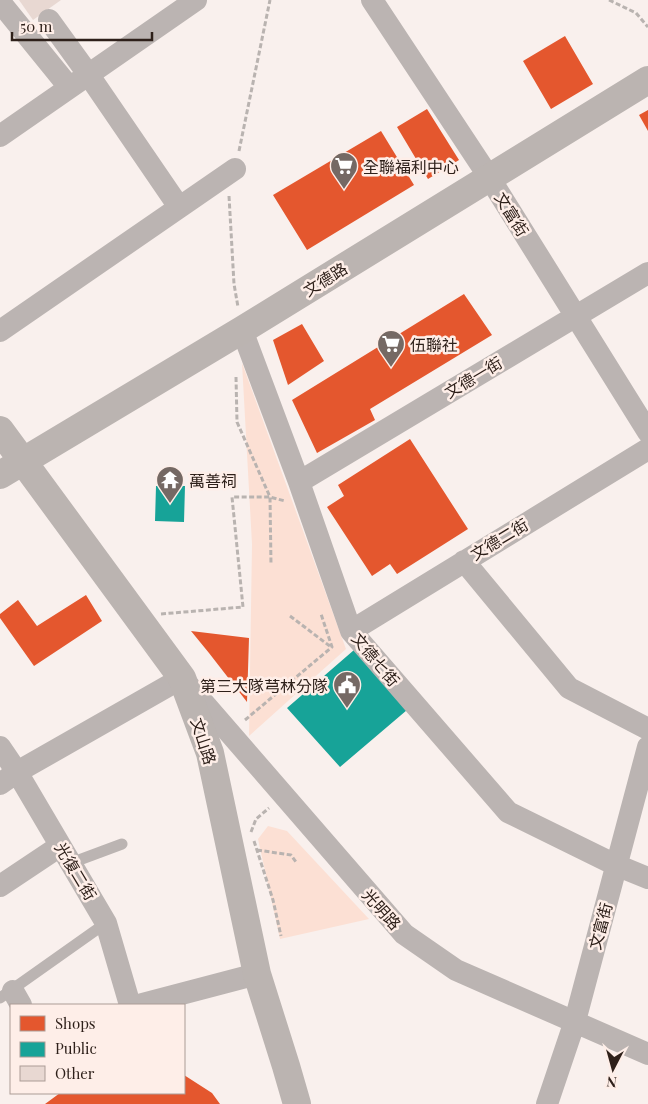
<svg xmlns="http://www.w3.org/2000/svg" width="648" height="1104" font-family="'Playfair Display','Noto Sans TC',serif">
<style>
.green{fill:#fce0d4}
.shops{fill:#e4572e}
.public{fill:#17a398}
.building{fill:#e8d8d2}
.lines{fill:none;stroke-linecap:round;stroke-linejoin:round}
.path{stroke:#b9b3b0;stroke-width:3;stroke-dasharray:5 2.5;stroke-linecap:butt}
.service{stroke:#bbb4b2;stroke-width:11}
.minor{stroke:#bbb4b2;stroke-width:22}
.secondary{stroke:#bbb4b1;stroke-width:28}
.labels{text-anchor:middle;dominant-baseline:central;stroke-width:5;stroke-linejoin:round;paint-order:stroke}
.poi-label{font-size:16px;fill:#2e201a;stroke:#feeee8;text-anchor:start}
.street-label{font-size:16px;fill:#2e201a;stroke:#feeee8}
</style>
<rect width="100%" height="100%" fill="#f9f0ed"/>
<!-- green -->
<path class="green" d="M242 363 346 649 249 736 252 544Z
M268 826 287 831 369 919 280 939 258 839Z"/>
<!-- shops -->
<path class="shops" d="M565 36 593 84 551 109 523 61Z
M427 109 459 160 428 179 397 127Z
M648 110V131L639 115Z
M381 131 414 185 307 250 273 195Z
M464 294 492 335 370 409 375 420 317 453 292 400Z
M302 324 324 361 288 385 273 340Z
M410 439 468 529 397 574 390 564 372 576 327 507 344 496 338 485Z
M86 595 102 621 34 666 0 618V614L18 600 37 626Z
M191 631 249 638 247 702 209 653Z
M184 1075 212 1093 220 1104H45L60 1093H184Z"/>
<!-- public -->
<path class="public" d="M156 486H185L184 522 155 521Z
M354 650 407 710 340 767 287 708Z"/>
<!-- building -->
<path class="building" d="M19 0H61L33 20Z"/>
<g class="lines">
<!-- path -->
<path class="path" d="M609 0 636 13 648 27
M239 151 270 0
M229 196 234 284 238 307
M236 377 237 422 270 497 271 565
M161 614 243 607 232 497H270L285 501
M290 616 331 647
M245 720 332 647 321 614
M251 832 256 819 269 808
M254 841 273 900 281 936
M257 850 291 855 296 862"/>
<!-- service -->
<path class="service" d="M71 863 122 844
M0 998 106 923"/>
<!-- minor -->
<path class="minor" d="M372 0 489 177 648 432
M0 2 69 87
M49 20 88 74 179 207
M0 136 196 0
M242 330 299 482 351 631 508 812 616 865 648 878
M0 331 235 169
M299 482 648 273
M464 561 569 688 648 729
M351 631 648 449
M0 747 17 772 106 923 130 1005
M0 784 17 772 182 678 404 934 456 970 648 1054
M0 886 60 846
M13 991 21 1005
M139 1005 257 974
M547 1104 575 1021 648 747"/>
<!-- secondary -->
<path class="secondary" d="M0 430 182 678 210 753 257 974 286 1066 297 1104
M0 475 242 330 648 80"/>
</g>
<!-- icons -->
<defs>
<symbol id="supermarket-pin" viewBox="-11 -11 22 30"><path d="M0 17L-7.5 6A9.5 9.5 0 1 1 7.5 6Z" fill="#756964" stroke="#feeee8"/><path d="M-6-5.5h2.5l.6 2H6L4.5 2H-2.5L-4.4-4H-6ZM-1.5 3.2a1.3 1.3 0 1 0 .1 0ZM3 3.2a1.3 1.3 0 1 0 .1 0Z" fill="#fff"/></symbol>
<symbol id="temple-pin" viewBox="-11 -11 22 30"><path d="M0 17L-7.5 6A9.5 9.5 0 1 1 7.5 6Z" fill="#756964" stroke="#feeee8"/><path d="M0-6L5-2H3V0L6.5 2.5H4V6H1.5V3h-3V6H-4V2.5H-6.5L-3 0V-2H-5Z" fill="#fff"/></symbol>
<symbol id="civic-pin" viewBox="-11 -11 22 30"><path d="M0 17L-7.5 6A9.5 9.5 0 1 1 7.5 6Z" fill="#756964" stroke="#feeee8"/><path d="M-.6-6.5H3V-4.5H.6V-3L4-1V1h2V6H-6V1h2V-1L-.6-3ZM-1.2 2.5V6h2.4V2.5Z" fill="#fff"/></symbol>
</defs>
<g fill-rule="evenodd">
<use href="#supermarket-pin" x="328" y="150" width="32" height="43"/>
<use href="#supermarket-pin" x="375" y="328" width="32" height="43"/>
<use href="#temple-pin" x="154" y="464" width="32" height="43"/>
<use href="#civic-pin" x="331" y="669" width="32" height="43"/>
</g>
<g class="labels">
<!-- poi labels -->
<g class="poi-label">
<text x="363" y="166">全聯福利中心</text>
<text x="410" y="344">伍聯社</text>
<text x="189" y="480">萬善祠</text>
<text x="328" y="685" text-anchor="end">第三大隊芎林分隊</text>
</g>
<!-- street labels -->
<g class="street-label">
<text transform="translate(512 214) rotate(58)">文富街</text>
<text transform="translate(325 279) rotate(-32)">文德路</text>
<text transform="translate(473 377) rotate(-31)">文德一街</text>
<text transform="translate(499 539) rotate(-31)">文德二街</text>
<text transform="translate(376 659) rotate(50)">文德七街</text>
<text transform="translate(204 741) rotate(72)">文山路</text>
<text transform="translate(76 871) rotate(59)">光復二街</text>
<text transform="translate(382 909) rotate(48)">光明路</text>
<text transform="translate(600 926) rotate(-75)">文富街</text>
</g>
</g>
<!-- legend -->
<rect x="10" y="1004" width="175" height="90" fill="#feeee8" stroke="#ab9c96"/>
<rect x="20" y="1016" width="25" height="15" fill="#e4572e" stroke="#ab9c96"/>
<text x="55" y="1029" font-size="15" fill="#2e201a">Shops</text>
<rect x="20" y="1042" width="25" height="15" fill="#17a398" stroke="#ab9c96"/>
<text x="55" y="1054" font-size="15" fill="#2e201a">Public</text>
<rect x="20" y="1066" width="25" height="15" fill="#e8d8d2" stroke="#ab9c96"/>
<text x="55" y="1079" font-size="15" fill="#2e201a">Other</text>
<!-- north arrow -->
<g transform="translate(613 1069) rotate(186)" stroke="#feeee8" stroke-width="4" paint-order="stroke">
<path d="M0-4L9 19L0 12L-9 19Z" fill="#2e201a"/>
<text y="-8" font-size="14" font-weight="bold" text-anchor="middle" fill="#2e201a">N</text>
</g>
<!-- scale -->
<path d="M12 32v8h140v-8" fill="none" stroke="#2e201a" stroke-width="2.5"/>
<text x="20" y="32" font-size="15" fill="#2e201a" stroke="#feeee8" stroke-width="4" paint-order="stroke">50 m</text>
</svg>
